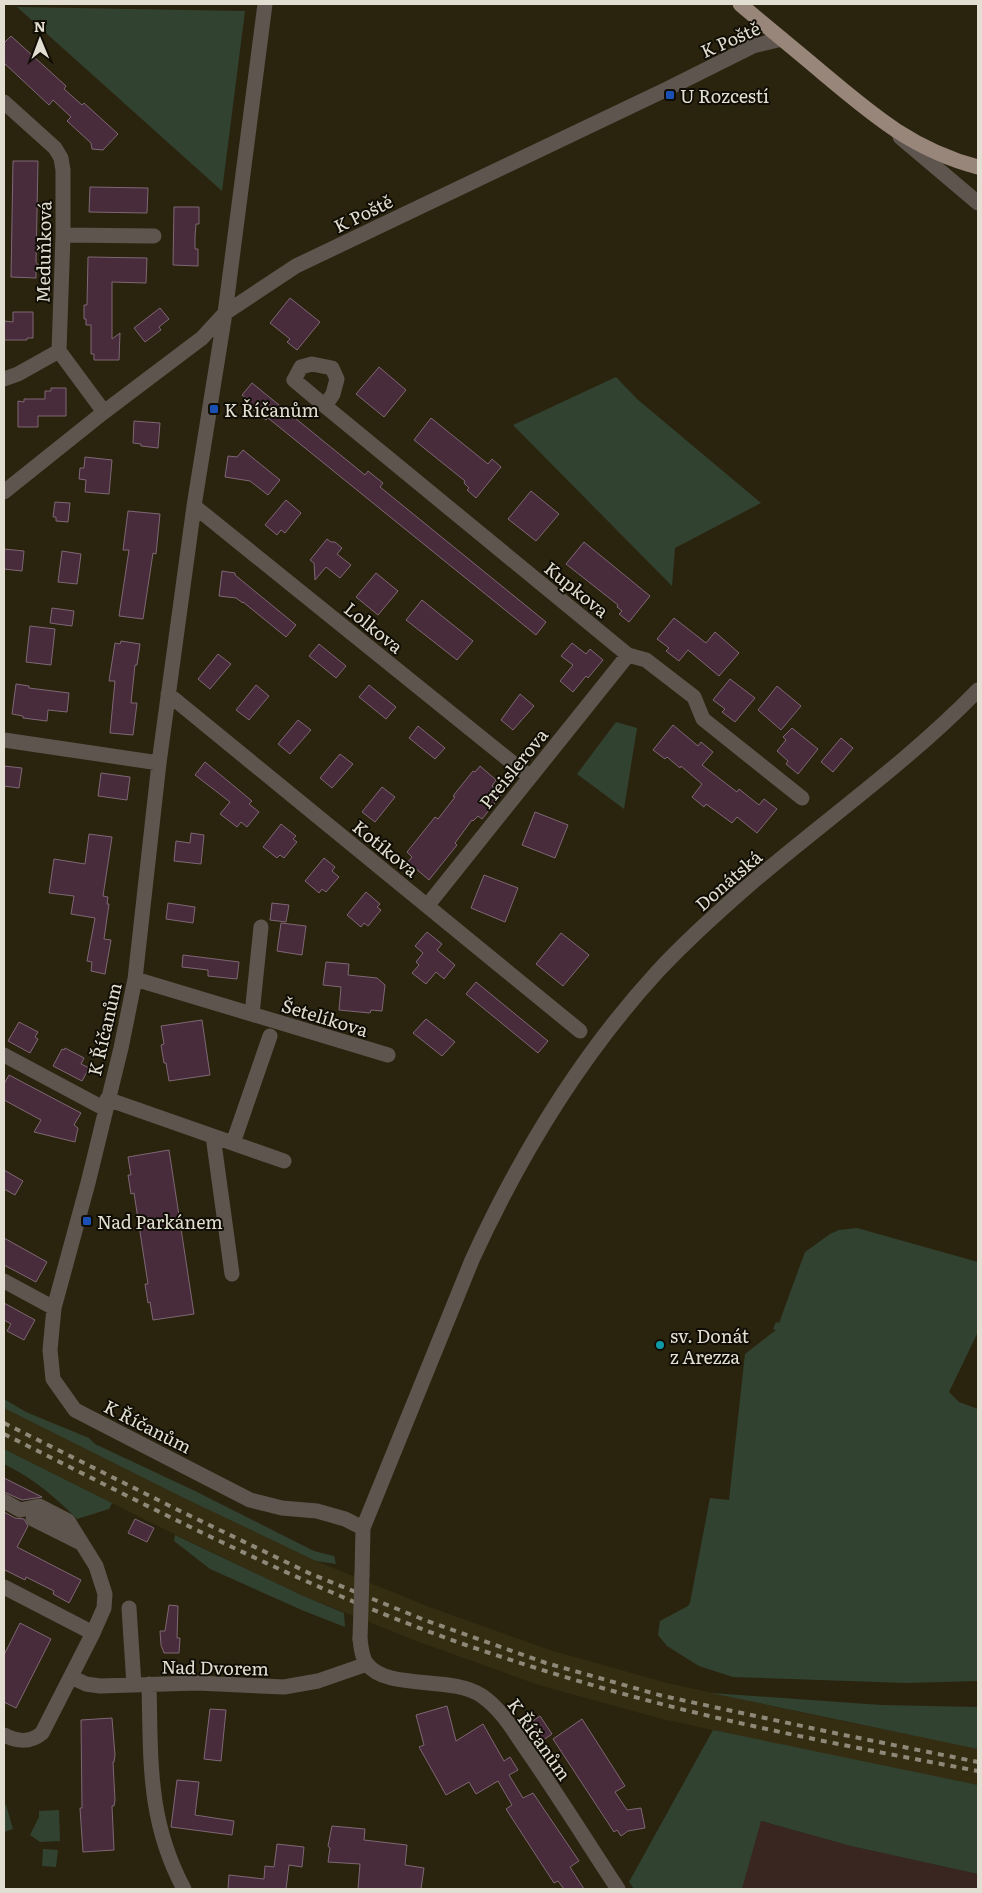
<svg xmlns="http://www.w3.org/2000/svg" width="982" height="1893" font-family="Literata,serif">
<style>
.industrial{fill:#392620}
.built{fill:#352d11}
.green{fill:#324231}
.building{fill:#482c3c;stroke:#7e6773}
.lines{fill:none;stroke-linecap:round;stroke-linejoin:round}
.minor{stroke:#5f554f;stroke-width:15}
.major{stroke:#99867a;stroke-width:15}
.rail{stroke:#8d8878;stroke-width:4;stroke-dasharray:6 6;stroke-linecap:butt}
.minor-bridge{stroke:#5f554f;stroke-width:15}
.transit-dot{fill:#1a4fb4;stroke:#100d05;stroke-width:2}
.culture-dot{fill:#0f9aa8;stroke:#100d05;stroke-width:2}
.labels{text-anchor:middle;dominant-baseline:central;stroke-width:4;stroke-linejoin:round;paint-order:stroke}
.street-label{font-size:18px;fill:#e2ded2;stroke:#100d05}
.poi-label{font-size:18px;fill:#e2ded2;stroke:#100d05;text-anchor:start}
</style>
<rect width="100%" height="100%" fill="#2a240f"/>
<!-- industrial -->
<path class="industrial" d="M760 1821 851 1846 978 1874V1889H742Z"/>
<!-- built -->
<path class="built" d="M4 1408 184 1498 316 1561 432 1608 550 1650 667 1683 842 1721 978 1748V1785L834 1757 658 1718 539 1685 419 1642 301 1595 168 1531 4 1449Z"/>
<!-- green -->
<path class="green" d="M17 7 245 11 222 191Z
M616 377 637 399 761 503 675 548 672 586 513 425Z
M616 722 637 728 624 809 577 774Z
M857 1228 978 1262V1332L949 1392 959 1402 978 1409V1681L906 1683 733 1677 699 1666 667 1646 658 1635 660 1621 688 1606 690 1603 710 1498 729 1500 745 1354 776 1330 773 1329 776 1322 779 1323 805 1252 830 1234 839 1230Z
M4 1399 26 1412 89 1438 95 1444 195 1491 314 1551 334 1556 336 1564 316 1561 184 1498 4 1408Z
M4 1449 112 1503 109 1509 77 1519C54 1496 33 1478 4 1464Z
M175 1535 301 1595 344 1613 345 1627 304 1611 210 1569 174 1541Z
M711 1693 881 1705 978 1707V1749Z
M713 1730 978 1785V1874L851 1846 761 1821 742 1889H634L629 1882Z
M4 1805H6L13 1829 4 1832Z
M59 1810 60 1841 40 1842 30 1835 39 1817V1811Z
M43 1849 58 1850 56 1867 42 1866Z"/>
<!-- building -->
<path class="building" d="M11 36 66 86 64 89 82 105 84 103 118 134 103 150 92 149 91 143 67 121 71 117 53 100 49 105 4 63V43Z
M13 161H38L36 262 40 267 36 271V278L11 277Z
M90 187 148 188 147 213 89 212Z
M174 207H199V224H196L195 237V249H198V266L173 265Z
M88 257 147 258 146 283 112 282V339L120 333 119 360H94V354H91V325H86V319H84V305H87Z
M290 298 320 322 297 350 287 342 290 339 270 323Z
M160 308 169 319 159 327 161 330 145 342 134 328Z
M13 312H33V338H27V340H4V321L13 322Z
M379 367 406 390 384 417 356 394Z
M252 383 365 475 368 471 383 483 380 487 546 622 536 635 268 418 266 420 247 405 250 401 242 395Z
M51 388H66V416H38V427H18V401L24 402V399H45V391H51Z
M431 418 488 464 492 459 501 467 476 498 467 490 469 488 464 483 465 481 414 440Z
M134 421 160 423 158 448 141 446V444L133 443Z
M243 450 280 480 268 495 250 481 225 477 228 456 237 457Z
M85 457 112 460 109 494 85 492 86 480 79 479 80 468H84Z
M531 491 559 514 536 541 508 519Z
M286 500 301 513 285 533 281 530 277 535 265 525Z
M55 502 70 503 68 522 56 521V517H53Z
M128 511 160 514 156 554 153 553 143 619 119 616 129 550H123Z
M327 539 331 542H335L342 548 337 554 351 565 340 578 326 567 315 580 314 563 310 560Z
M584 542 650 596 629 622 619 614 622 611 617 607 618 605 566 564Z
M4 549 24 551 22 571 4 569Z
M62 551 81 554 77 584 58 582Z
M222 571 235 573V575L296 625 286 637 243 602V603L236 598 219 596Z
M376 573 398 591 378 615 356 597Z
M422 600 473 641 457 660 406 620Z
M52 608 74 611 72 626 50 623Z
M674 618 706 643 715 632 739 653 719 676 688 650 679 661 666 651 669 648 657 639Z
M30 626 55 629 51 665 26 662Z
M121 641 140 644 137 665H135L131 703H137L133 735 110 733 115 681H109L115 643 120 644Z
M572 643 586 654 590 649 603 660 588 678 586 676 573 692 560 681 573 665 561 656Z
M319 644 346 666 336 678 309 656Z
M218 654 231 664 210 689 198 679Z
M730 679 755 698 735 722 722 712 725 709 713 700Z
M16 684 29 686V688L69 693 67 712 48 710 47 721 23 718V716L12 714Z
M256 685 269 696 249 720 236 710Z
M369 685 396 707 386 719 359 697Z
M777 686 801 706 781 730 758 710Z
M520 694 534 706 513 730 501 720Z
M298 720 311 730 290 754 278 744Z
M673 725 698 746 701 742 713 752 702 765 737 792 739 789 759 805 764 799 777 809 757 833 737 817 732 823 706 804 704 807 692 797 702 784 681 766 680 768 667 757 665 759 653 750Z
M418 726 445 748 435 759 409 738Z
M792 728 818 749 798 774 786 764 788 761 777 751 786 740 783 737Z
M841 738 853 748 833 772 821 762Z
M340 754 353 764 332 788 320 778Z
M205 762 252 801 249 804 259 812 247 827 241 822 237 827 220 814 230 802 195 775Z
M4 766 22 768 19 788 4 786Z
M480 766 496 780 492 786 502 794 482 819 478 816 473 821 472 820 455 843 457 845 429 880 408 862 412 857 407 852 435 817 438 819 455 797 453 796 473 771 475 772Z
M101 773 130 777 127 800 98 796Z
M382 787 395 797 375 822 362 812Z
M535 812 568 825 555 858 522 845Z
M281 824 296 836 293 839 297 842 284 858 280 855 277 858 263 847Z
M191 833 204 835 201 864 174 861 176 841 190 843Z
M89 834 112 837 103 896 108 897 107 904H109L104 939 111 940 105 974 91 971 92 962 87 961 95 918 71 914 74 896 49 893 54 859 85 864Z
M324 858 335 867 332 871 339 877 326 892 322 889 319 893 305 881Z
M484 875 518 888 505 922 471 908Z
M366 892 380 904 377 907 381 910 368 926 364 923 361 927 347 915Z
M168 903 195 907 193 923 166 919Z
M272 903 289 905 286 922 270 920Z
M281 923 306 926 302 955 277 951Z
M427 932 442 944 437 950 455 965 444 979 436 972 426 984 412 973 419 965 416 962 423 953 415 946Z
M561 933 589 955 563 986 536 964Z
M183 955 239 962 237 979 208 976V970L182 967Z
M326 962 349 964 348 975 377 978 385 985 382 1011 371 1010 370 1013 339 1010 341 987 323 985Z
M476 982 548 1041 538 1053 466 994Z
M426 1019 455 1042 442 1056 413 1033Z
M202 1020 210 1075 169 1081 166 1063H164L161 1045 164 1044 161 1026Z
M19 1022 38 1032 35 1037 38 1039 30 1053 8 1041Z
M65 1048 84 1058 81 1064 89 1068 82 1081 53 1066 62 1049 64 1050Z
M9 1075 81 1113 74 1125 78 1128 75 1142 34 1132 41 1120 4 1100V1084Z
M169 1150 194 1314 153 1320 150 1302 148 1303 145 1284H148L134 1193 131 1194 128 1175H131L128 1157Z
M4 1170 23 1181 15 1195 4 1189Z
M4 1238 47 1262 36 1282 4 1265Z
M4 1303 35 1320 24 1340 7 1331 11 1324 4 1320Z
M4 1478 42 1497 22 1500 4 1492Z
M4 1512 15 1518 24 1519 28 1526 17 1547 81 1580 69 1603 53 1594 54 1591 26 1577 25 1580 5 1570 4 1573Z
M135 1519 154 1528 147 1542 128 1533Z
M169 1605 178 1606 177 1638H180L179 1653H164L161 1645 160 1631H165Z
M20 1623 51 1639 16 1708 4 1702V1655Z
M447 1706 456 1741 483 1724 504 1761 510 1757 518 1770 509 1775 523 1798 533 1793 579 1861 570 1867 584 1889H564L558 1881 554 1883 506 1809 512 1805 498 1781 476 1794 469 1782 446 1795 419 1747 424 1745 416 1715Z
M210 1709 226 1710 221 1761 204 1759Z
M540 1716 552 1734 539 1743 527 1725Z
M112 1718 115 1755 114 1762H113L115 1800 114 1806H112L114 1850 83 1852 80 1808H82L81 1720Z
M582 1719 625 1786 615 1792 627 1810 641 1808 645 1828 628 1831 621 1836 617 1830 614 1832 553 1739Z
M177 1780 199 1782 195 1815 234 1821 232 1835 171 1827Z
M332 1826 365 1829 364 1840 407 1845 405 1865 424 1868 421 1889H358L360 1864 328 1862 330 1848 328 1846Z
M277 1844 304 1847 302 1867 289 1865 286 1889H228L229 1875 264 1879 265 1866 274 1867Z"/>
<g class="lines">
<!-- minor -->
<path class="minor" d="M265 4 225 313 194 506 159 763 135 979 121 1048 88 1183 54 1308 50 1350 53 1379 75 1410 250 1500 282 1508 317 1511 345 1519 363 1528
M4 102 55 148 61 158 63 170V235L59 351 104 412
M900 137 978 203
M63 235 154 236
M4 379 18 374 59 351
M325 406 333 394 337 379 332 368 312 364 301 367 294 380 325 406 628 655 646 660 694 697 703 719 802 798
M4 492 104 412 202 338 225 313 296 266 665 90 753 46 782 39
M194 506 530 777
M168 694 580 1031
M4 740 159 763
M427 906 628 655
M135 979 388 1055
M252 1014 261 927
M4 1055 105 1109
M107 1099 284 1161
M213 1136 232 1274
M233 1143 270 1036
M4 1281 54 1308
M4 1501 20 1510 39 1506 68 1521 96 1566 105 1594 104 1608 93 1633
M33 1519 81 1543
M362 1575 363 1528 472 1260C520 1155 580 1056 658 971 686 941 717 913 748 886 825 820 908 762 978 690
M4 1587 93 1633 42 1733C30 1743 18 1742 4 1735
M129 1608 134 1685
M360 1639C361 1647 362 1658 367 1664 387 1691 452 1675 482 1696 501 1709 513 1730 526 1749 558 1795 587 1842 618 1889
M71 1677 86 1684 100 1686 197 1683 284 1687 318 1681 367 1664
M149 1684C151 1760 147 1820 184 1889"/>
<!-- major -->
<path class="major" d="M740 4C768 28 797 51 825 75 875 117 914 150 978 167"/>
<!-- rail -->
<path class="rail" d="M4 1423 178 1510 311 1574 427 1621 546 1663 663 1696 839 1734 978 1762
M4 1434C154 1509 304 1588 463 1644 539 1670 615 1693 693 1712 787 1735 883 1753 978 1771"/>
<!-- minor-bridge -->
<path class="minor-bridge" d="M360 1639 362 1575"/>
</g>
<!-- markers -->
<g class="transit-dot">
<rect x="665" y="90" width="10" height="10" rx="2.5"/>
<rect x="209" y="404" width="10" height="10" rx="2.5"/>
<rect x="82" y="1216" width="10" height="10" rx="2.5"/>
</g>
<circle class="culture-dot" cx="660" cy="1345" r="5"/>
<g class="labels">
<!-- street labels -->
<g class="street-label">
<text transform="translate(730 39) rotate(-24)">K Poště</text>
<text transform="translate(363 213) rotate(-26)">K Poště</text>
<text transform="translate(43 252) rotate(-89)">Meduňková</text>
<text transform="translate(577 589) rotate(39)">Kupkova</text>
<text transform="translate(374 627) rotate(39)">Lolkova</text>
<text transform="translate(513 768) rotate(-51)">Preislerova</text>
<text transform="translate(386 848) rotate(39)">Kotíkova</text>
<text transform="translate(728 880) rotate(-41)">Donátská</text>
<text transform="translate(325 1017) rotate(17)">Šetelíkova</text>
<text transform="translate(104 1029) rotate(-77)">K Říčanům</text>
<text transform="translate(148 1426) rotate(27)">K Říčanům</text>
<text transform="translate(215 1667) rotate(1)">Nad Dvorem</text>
<text transform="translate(540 1739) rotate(55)">K Říčanům</text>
</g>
<!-- poi labels -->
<g class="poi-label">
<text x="680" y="95">U Rozcestí</text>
<text x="224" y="409">K Říčanům</text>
<text x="97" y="1221">Nad Parkánem</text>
<text x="670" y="1335">sv. Donát<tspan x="670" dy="21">z Arezza</tspan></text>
</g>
</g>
<!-- border -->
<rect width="982" height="1893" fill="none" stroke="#e2ded2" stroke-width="10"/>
<!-- north arrow -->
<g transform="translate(40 40) rotate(359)" stroke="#100d05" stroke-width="4" paint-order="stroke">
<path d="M0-4L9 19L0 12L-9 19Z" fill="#e2ded2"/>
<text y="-8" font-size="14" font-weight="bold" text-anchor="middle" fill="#e2ded2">N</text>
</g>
</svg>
